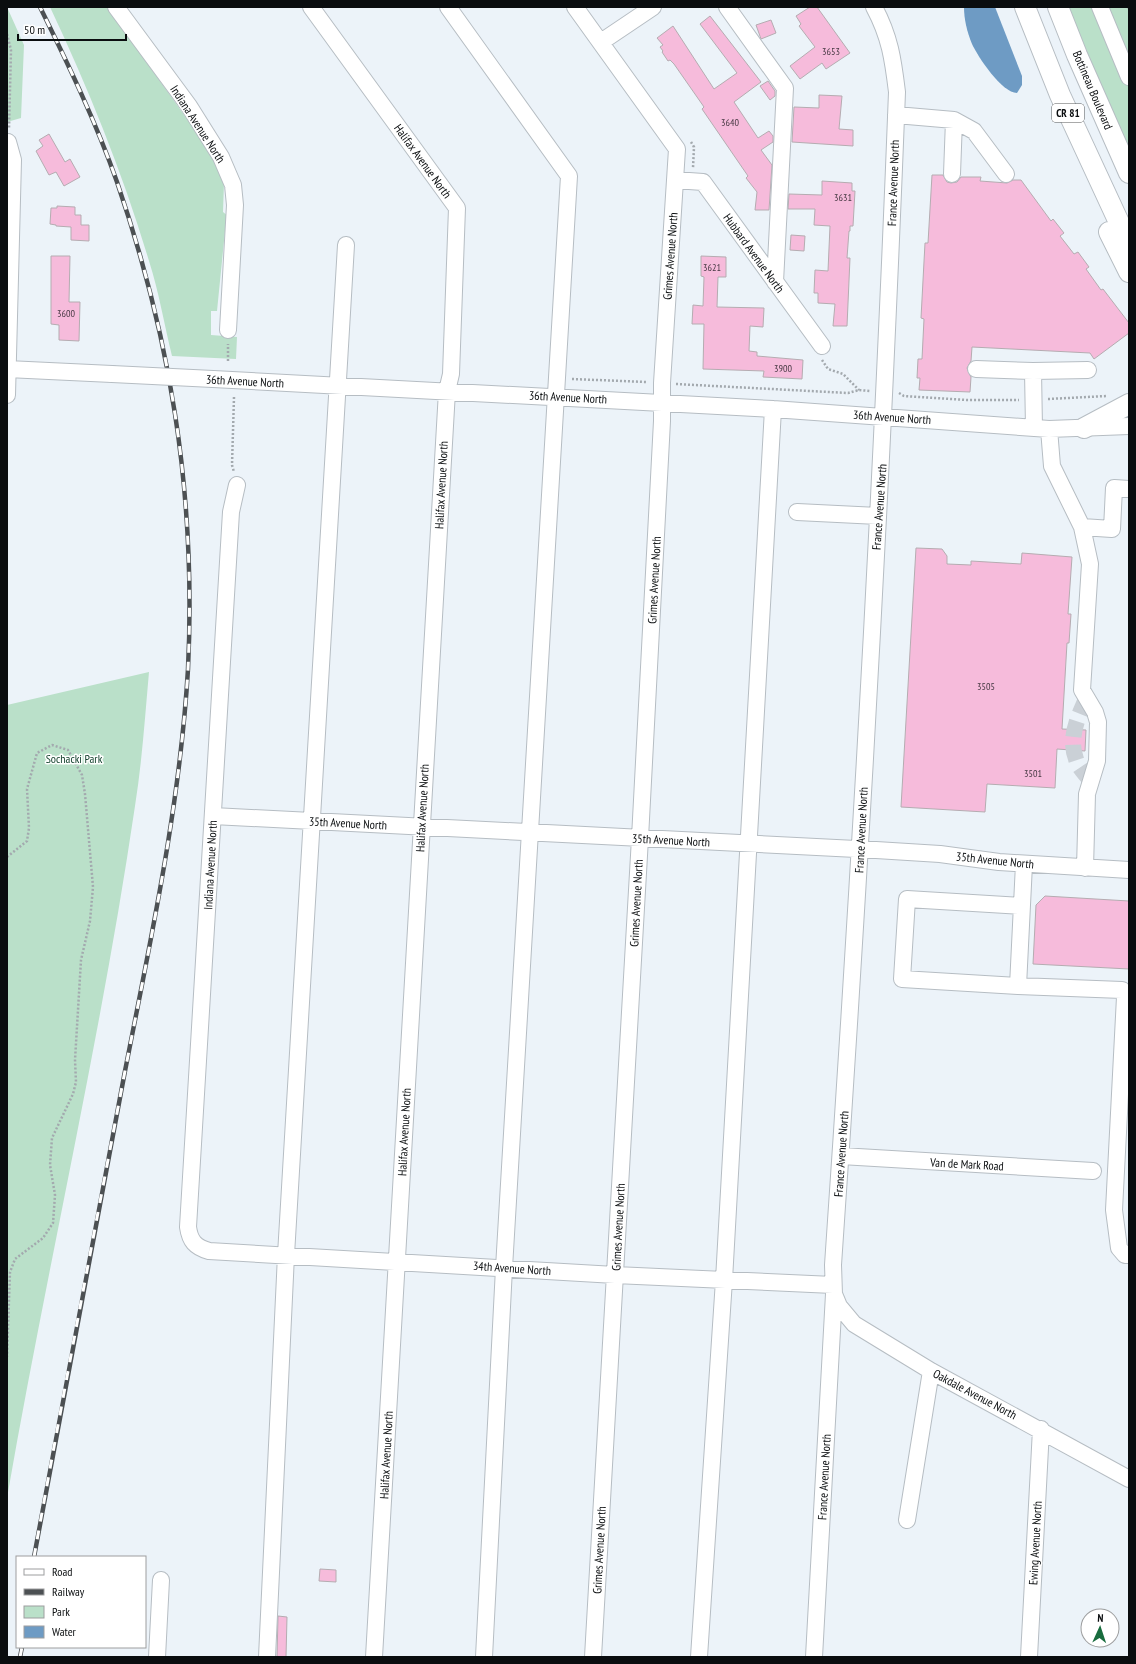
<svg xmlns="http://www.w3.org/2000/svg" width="1136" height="1664" font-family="'PT Sans Narrow',sans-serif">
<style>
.green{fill:#bae0c9}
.water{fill:#6e9bc4}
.building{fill:#f6bbdb;stroke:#b5acb1}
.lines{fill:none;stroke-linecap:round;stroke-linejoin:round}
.minor-tunnel{stroke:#cad0d6;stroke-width:16;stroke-dasharray:16 8;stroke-linecap:butt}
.minor-casing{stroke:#b6bdc3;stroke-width:18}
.major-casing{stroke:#b6bdc3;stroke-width:22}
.path{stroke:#a3a9ae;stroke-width:2.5;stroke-dasharray:2 2;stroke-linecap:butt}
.minor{stroke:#fff;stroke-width:16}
.major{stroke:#fff;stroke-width:20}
.rail-casing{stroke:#4c5053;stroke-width:4.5}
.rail{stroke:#fff;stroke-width:3;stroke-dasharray:9;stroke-linecap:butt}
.minor-bridge-casing{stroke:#b6bdc3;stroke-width:18;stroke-linecap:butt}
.minor-bridge{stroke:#fff;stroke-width:16}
.labels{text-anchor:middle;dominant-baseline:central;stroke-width:3;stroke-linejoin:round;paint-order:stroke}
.number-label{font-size:10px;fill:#453842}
.shield{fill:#fff;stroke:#545657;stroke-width:1}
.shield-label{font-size:11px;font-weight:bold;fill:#0a0d0f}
.street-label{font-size:12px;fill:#0a0d0f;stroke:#fff}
.park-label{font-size:12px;fill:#0d3d27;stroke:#fff}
</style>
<rect width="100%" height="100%" fill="#ecf3f9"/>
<!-- green -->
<path class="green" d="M7 7 24 45 21 118 7 122Z
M50 7H107L220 165 224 183 223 212 228 216 230 227 225 231 217 311H211V335L237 337 236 359 172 356C164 324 159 292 149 261 123 174 89 90 50 7Z
M1069 7H1129V151L1072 16Z
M149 672C145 717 142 762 135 806 101 1038 47 1267 7 1498V705Z"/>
<!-- water -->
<path class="water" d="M964 7H995L1022 76V85L1017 93C1002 93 978 57 972 44 967 32 964 19 964 7Z"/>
<!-- building -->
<path class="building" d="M810 7H817L850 53 826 69 822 63 800 79 790 66 815 47 799 26 801 24 796 16Z
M710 16 761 82 734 102 758 138 769 131 773 136V142L761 150 772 165 769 210H755L757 192 746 178 748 176 702 109 704 107 674 64 670 60 668 61 662 52 663 51 660 47 663 45 657 38 673 26 714 89 737 73 700 24Z
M771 20 776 33 761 39 756 25Z
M768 81 775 91V96L770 100 760 86Z
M819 95 842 96 839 129 853 130V146L792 142 794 107 819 108Z
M49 134 65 162 70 159 80 177 64 186 56 172 49 175 36 151 43 146 39 140Z
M932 175H943L947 182 951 183 957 182 961 177H981L980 181 1007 183 1013 180H1021L1051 221 1053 219 1064 233 1060 236 1074 254 1078 252 1089 267 1086 269 1101 290 1103 289 1129 323V333L1094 359 1090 353 972 347 971 361 967 368 971 377 970 392 919 390 920 378H917L918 359H922L924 319 921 318 925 243H928Z
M822 181 852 183V191H855L853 226H850V231H849L847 258H850L847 326H833L835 304 818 303V293H814L815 270 828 271 830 226 814 225 815 209H788L789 194 822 195Z
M57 206 75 207V215H81V225H89V241L71 240V227L56 226V225L50 224 51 208H57Z
M791 235 805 236 804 251 790 250Z
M51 256H70L69 302H80L79 341 59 340V325L51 324Z
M701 256 726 257V277H718L717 307 764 308 763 327 750 326 749 351 757 352V356L803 360 802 379 763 377 764 371 703 369 704 324H692L693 305 703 306 704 277 701 276Z
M916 548 942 549 947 556V564L971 565V561L1021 564 1022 553 1072 557 1068 614H1071L1069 643H1067L1062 729 1086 730 1085 751 1057 749 1055 788 987 784 985 812 901 807Z
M1045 896 1129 901V969L1033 964 1036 905Z
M320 1569 336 1570V1582L319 1581Z
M278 1616 287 1617 286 1657H277Z"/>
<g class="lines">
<!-- minor-tunnel -->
<path class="minor-tunnel" d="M1086 699C1078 717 1068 738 1076 759 1078 767 1086 775 1092 782"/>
<defs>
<path id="minor" d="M116 7 189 106 221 157 233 185 235 205 228 330
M311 7 457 208 451 374 447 391 374 1657
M448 7 569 176 504 1268 484 1657
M575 7 677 149 662 383V421L640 838 593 1657
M727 7 785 88 775 282
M1100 7 1129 77
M601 42 653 7
M896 115 954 120 952 174
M954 120 974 131 1006 174
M675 180 703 182 822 346
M7 369 112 374
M976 369 1033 371 1088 370
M1033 371 1034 428
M213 379 773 409 1049 429 1129 426
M7 395 13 160 8 142
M1049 429 1052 466 1082 527 1090 564 1082 690 1095 712 1098 722 1097 761 1087 794 1085 868
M237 485 231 512 188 1227C190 1241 195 1247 209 1251L615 1275 833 1285
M797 512 878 516
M1082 527 1112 529 1114 488 1129 489
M213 816 876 850 940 854 999 862 1129 870
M1024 864 1018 986 1122 990 1125 997 1114 1210 1119 1248 1125 1255H1129
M1018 986 902 979 907 899 1021 906
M841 1156 1093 1171
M834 1294 839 1306 854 1324 931 1371 1129 1479
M907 1520 931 1371
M157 1657 161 1580
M267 1657 286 1255 346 245
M699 1657 724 1280 773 409
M814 1657 834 1294 833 1265C860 874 882 483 897 92 893 59 890 37 874 7
M1029 1657 1041 1429"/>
<path id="major" d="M1025 7 1060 95 1129 244
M1058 7 1077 55 1129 173
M1109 232 1129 272
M1084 428 1129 404"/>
</defs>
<!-- minor casing -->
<use href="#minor" class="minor-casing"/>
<!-- major casing -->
<use href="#major" class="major-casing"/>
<!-- path -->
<path class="path" d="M1128 7 1129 9
M7 34 11 50 9 129
M691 142 694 147 693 168
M822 360 828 369 843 374 859 390
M228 361V344
M572 379 647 382
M676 384 848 393 859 390 870 391
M899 393 904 396 967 400H1019
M234 397 232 465 234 472
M1048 399 1107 396
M7 857 27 841 29 828 27 789 37 753 52 745 68 750 82 775 85 794 93 887 90 921 81 960 75 1060 76 1082 73 1094 52 1138 50 1165 55 1195 53 1223 43 1238 15 1259 10 1272 7 1357"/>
<!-- minor -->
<use href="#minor" class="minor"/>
<!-- major -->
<use href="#major" class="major"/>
<defs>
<path id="rail" d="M34 1557C63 1395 94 1233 125 1071 151 938 180 805 188 669 192 585 188 498 175 414 163 335 143 258 117 182 96 122 68 64 40 7
M20 1657 22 1647"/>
</defs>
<!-- rail casing -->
<use href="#rail" class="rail-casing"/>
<!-- rail -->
<use href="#rail" class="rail"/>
<defs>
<path id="minor-bridge" d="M112 374 213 379"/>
</defs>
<!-- minor-bridge casing -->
<use href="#minor-bridge" class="minor-bridge-casing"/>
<!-- minor-bridge -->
<use href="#minor-bridge" class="minor-bridge"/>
</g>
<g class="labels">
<!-- number labels -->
<g class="number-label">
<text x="831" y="51">3653</text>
<text x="730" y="122">3640</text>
<text x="843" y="197">3631</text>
<text x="712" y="267">3621</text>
<text x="66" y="313">3600</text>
<text x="783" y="368">3900</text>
<text x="986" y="686">3505</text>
<text x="1033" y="773">3501</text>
</g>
<!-- shield labels -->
<rect class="shield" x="1052" y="104" width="32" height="18" rx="3"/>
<g class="shield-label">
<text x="1068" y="113">CR 81</text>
</g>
<!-- street labels -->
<g class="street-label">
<text transform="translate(1093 90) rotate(67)">Bottineau Boulevard</text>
<text transform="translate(198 124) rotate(57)">Indiana Avenue North</text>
<text transform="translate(423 161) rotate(54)">Halifax Avenue North</text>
<text transform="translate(893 183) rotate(-88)">France Avenue North</text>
<text transform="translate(754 253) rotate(54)">Hubbard Avenue North</text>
<text transform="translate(670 256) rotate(-86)">Grimes Avenue North</text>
<text transform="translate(245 381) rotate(3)">36th Avenue North</text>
<text transform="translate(568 397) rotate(3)">36th Avenue North</text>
<text transform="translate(892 417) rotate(4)">36th Avenue North</text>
<text transform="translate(441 485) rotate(-87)">Halifax Avenue North</text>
<text transform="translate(879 507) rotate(-86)">France Avenue North</text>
<text transform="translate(654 580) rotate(-87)">Grimes Avenue North</text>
<text transform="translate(422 808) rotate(-87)">Halifax Avenue North</text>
<text transform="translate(348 823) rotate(3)">35th Avenue North</text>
<text transform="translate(861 830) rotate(-87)">France Avenue North</text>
<text transform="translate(671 840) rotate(3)">35th Avenue North</text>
<text transform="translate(995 860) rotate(6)">35th Avenue North</text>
<text transform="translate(210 865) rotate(-87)">Indiana Avenue North</text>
<text transform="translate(636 903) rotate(-87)">Grimes Avenue North</text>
<text transform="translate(404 1132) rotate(-87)">Halifax Avenue North</text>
<text transform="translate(841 1154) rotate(-86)">France Avenue North</text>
<text transform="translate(967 1164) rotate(3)">Van de Mark Road</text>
<text transform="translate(618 1227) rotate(-87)">Grimes Avenue North</text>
<text transform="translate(512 1268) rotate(4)">34th Avenue North</text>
<text transform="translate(975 1394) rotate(28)">Oakdale Avenue North</text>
<text transform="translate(386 1455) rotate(-87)">Halifax Avenue North</text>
<text transform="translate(824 1477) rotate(-87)">France Avenue North</text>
<text transform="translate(1035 1543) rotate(-87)">Ewing Avenue North</text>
<text transform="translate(599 1550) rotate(-87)">Grimes Avenue North</text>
</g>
<!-- park labels -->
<g class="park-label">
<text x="74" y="758">Sochacki Park</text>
</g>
</g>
<!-- border -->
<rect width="1136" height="1664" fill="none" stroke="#0a0d0f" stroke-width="16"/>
<!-- legend -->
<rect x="16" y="1556" width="130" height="92" fill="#ffffff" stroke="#9d9e9f"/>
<rect x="24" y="1569" width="20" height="6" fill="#ffffff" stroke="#9d9e9f"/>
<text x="52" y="1576" font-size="12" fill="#0a0d0f">Road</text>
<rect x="24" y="1589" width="20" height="6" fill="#4c5053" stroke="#9d9e9f"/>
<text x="52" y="1596" font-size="12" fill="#0a0d0f">Railway</text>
<rect x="24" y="1606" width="20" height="12" fill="#bae0c9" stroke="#9d9e9f"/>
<text x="52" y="1616" font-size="12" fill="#0a0d0f">Park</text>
<rect x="24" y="1626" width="20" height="12" fill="#6e9bc4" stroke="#9d9e9f"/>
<text x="52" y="1636" font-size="12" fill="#0a0d0f">Water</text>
<!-- north arrow -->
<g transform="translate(1100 1628) rotate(3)"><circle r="19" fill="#ffffff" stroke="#9d9e9f"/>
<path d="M0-3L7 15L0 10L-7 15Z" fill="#186c3e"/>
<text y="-6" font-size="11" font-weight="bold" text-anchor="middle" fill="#0a0d0f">N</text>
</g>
<!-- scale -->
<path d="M18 34v6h108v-6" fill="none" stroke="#0a0d0f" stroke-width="2"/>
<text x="24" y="34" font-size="12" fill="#0a0d0f" stroke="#ffffff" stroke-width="3" paint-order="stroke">50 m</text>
</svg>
